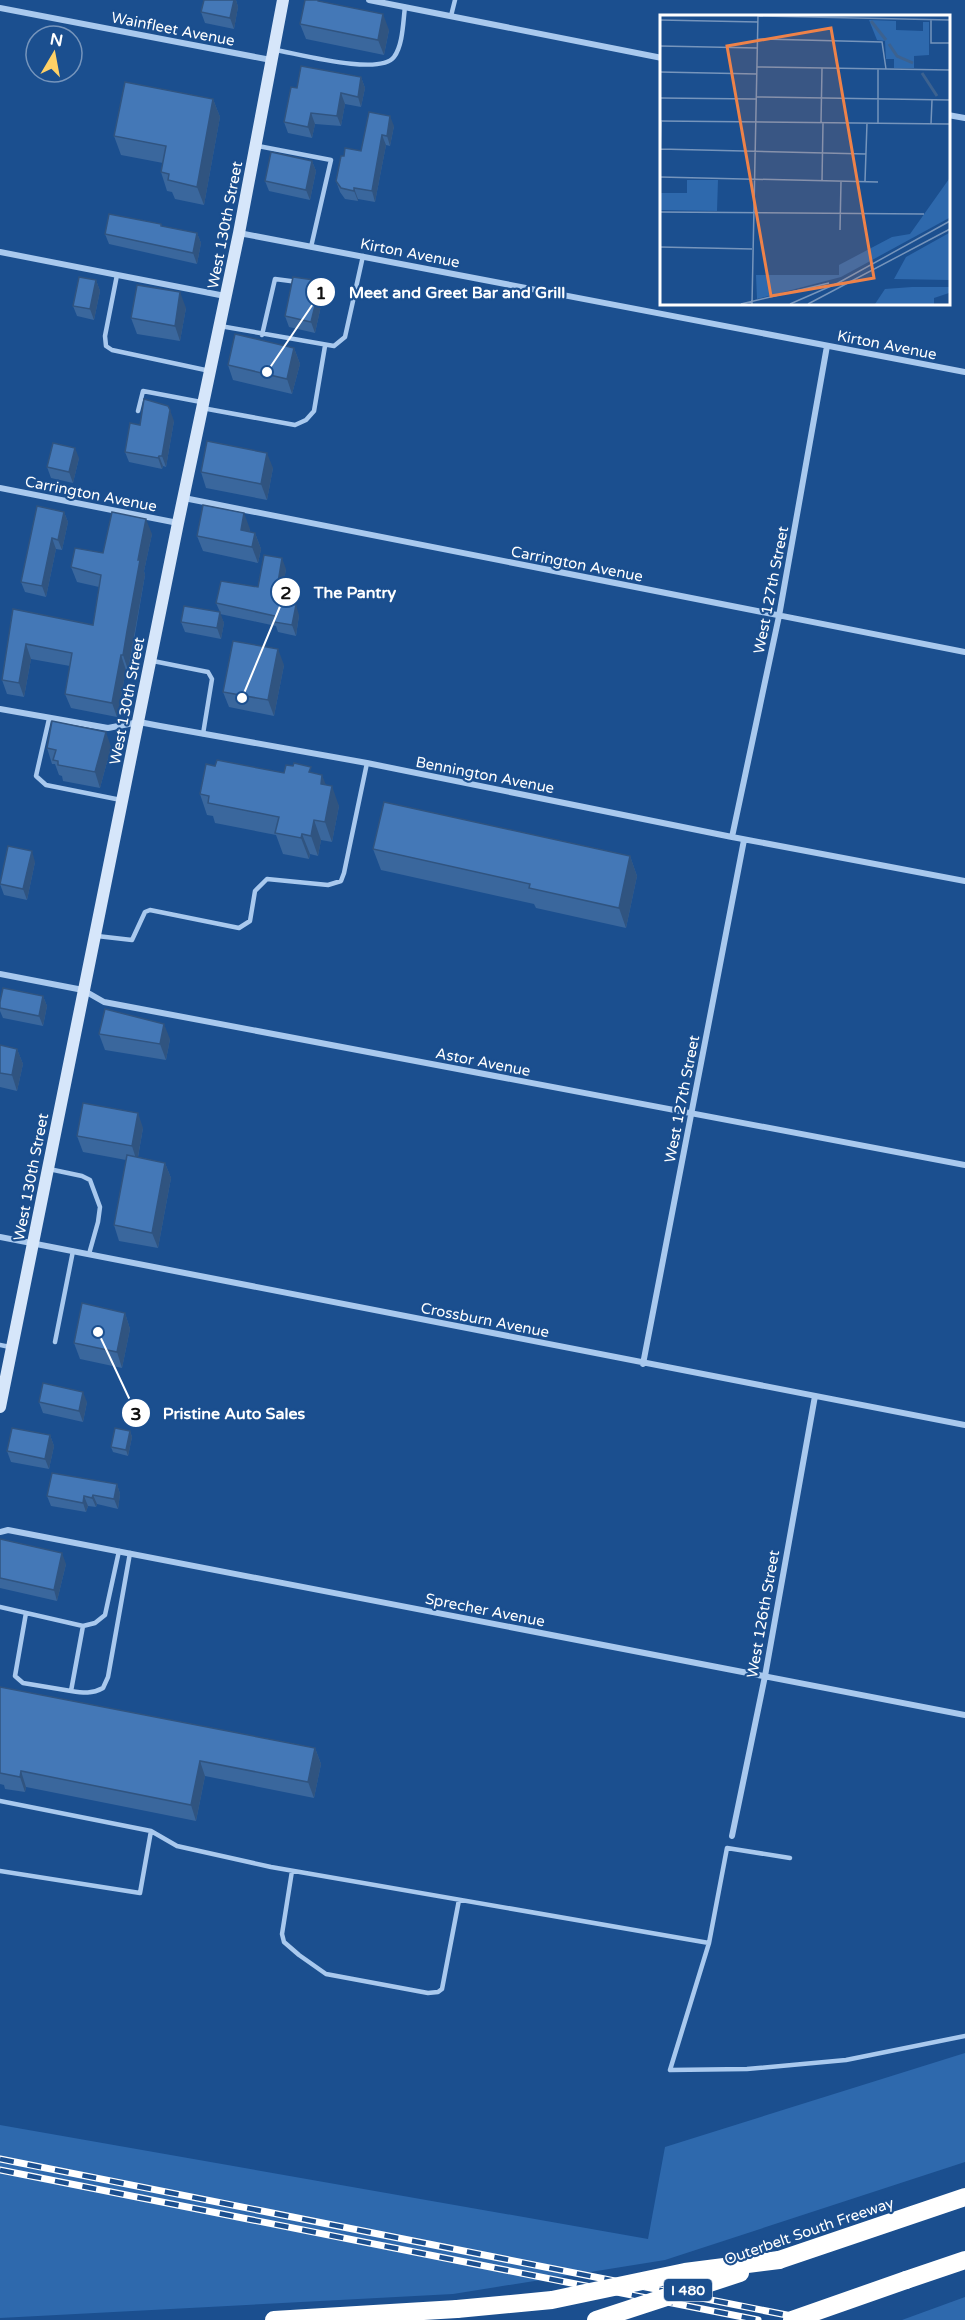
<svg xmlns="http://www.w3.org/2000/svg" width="965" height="2320" font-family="'Varela Round',sans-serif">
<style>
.green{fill:#2e69ad}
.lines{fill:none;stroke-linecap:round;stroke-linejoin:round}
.lane{stroke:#a9c9ee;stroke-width:4.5}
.street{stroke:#a9c9ee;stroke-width:6}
.secondary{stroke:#d6e6fa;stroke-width:12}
.highway{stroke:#fff;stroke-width:18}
.rail-casing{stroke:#fff;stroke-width:7}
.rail{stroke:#1b4f8f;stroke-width:4.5;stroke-dasharray:14;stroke-linecap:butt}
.highway-bridge{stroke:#fff;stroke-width:18}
.wall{fill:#3a679d}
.shaded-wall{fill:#305480}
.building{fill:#4478b7;stroke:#305480;stroke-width:1.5}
.labels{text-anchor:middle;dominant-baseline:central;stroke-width:4.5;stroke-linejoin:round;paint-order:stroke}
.shield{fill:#1b4f8f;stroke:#bbcadd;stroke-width:1.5}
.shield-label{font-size:14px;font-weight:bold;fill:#fff}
.street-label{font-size:15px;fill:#fff;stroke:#1b4f8f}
.inset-river{fill:none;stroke:#3c6290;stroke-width:3}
.inset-road{fill:none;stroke:#7695bc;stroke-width:1.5}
.view{fill:#ee8249;fill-opacity:0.15;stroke:#ee8249;stroke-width:3}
.inset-edge{fill:none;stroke:#fff;stroke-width:3}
.leader{fill:none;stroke:#fff;stroke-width:2}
.callout-dot{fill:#fff;stroke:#1b4f8f;stroke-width:2}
.mark-label{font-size:18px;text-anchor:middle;font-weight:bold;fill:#111}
.callout-label{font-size:16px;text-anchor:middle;font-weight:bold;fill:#fff;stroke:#1b4f8f;stroke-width:4.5;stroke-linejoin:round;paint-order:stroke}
</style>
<rect width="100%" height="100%" fill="#1b4f8f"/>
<!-- green -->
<path class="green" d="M965 2053V2162L665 2260 453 2294 0 2318V2125L648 2239 665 2147Z
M965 2297V2320H902Z"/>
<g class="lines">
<!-- lane -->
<path class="lane" d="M451 16 455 0
M276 50C299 54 380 76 394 57 403 45 403 22 405 7
M258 146 331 160 311 247
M117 275 105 336 106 346 112 350 210 371
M318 286 329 288
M220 326 334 346 345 337 363 256
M262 335 275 279 298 282
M202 408 295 425 306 420 314 411 325 346
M138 411 143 391 201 402
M153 661 208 672 212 679 203 734
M49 719 36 776 46 785 121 800
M97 936 132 940 145 912 150 910 239 928 250 921 255 891 267 879 328 885 341 881 344 873 367 763
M49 1169 82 1176 90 1180 100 1207 98 1222 89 1254
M55 1342 73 1251
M0 1345 10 1347
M0 1607 83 1626 95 1623 105 1615 119 1551
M26 1613 15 1676 23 1683 71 1691 83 1626
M71 1691C84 1693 92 1694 103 1688L108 1677 130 1553
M0 1801 151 1831 177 1846 271 1867 709 1943 727 1848 790 1858
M0 1871 140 1893 151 1831
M292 1871 282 1934 284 1942 299 1955 326 1974 428 1993 438 1992 442 1989 459 1900
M709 1943 670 2070 747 2069 846 2060 965 2036"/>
<!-- street -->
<path class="street" d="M369 0 662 58
M0 8 271 60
M948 115 965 118
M239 233 965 372
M0 252 225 296
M0 488 178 523
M184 498 965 652
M0 709 108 728 139 722 160 726 367 763 732 837 965 881
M732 837 779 616 827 346
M0 974 83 990 104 1002 965 1165
M0 1237 965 1425
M643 1364 744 840
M0 1532 8 1530 965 1715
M732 1836 765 1676 815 1396"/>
<!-- secondary -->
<path class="secondary" d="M0 1407 178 523 239 233 283 0"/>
<!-- highway -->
<path class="highway" d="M779 2260 965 2197
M906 2280 965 2260
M274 2320 457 2309"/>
<defs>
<path id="rail" d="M0 2159 812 2320
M0 2170 758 2320"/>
</defs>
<!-- rail casing -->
<use href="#rail" class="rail-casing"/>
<!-- rail -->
<use href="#rail" class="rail"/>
<!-- highway-bridge -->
<path class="highway-bridge" d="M457 2309 552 2300 685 2272 779 2260
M596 2320 740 2273
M792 2320 906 2280"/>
</g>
<!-- wall -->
<path class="wall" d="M204 0H236L238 7 234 29 205 23 201 12Z
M321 2 389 30 384 55 306 39 300 24Z
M361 77 365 88 361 107 345 104 341 126 315 124 312 138 288 133 284 122 297 88Z
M213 99 220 117 204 205 175 199 172 192 167 191 161 172 163 163 121 155 114 136Z
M394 126 390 146 386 145 375 202 358 199V201L345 199 340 192 336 181 344 156 361 151Z
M312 161 316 171 310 200 269 191 265 181Z
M161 224 162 226 197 233 201 243 197 264 109 244 105 234Z
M96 280 100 291 94 320 77 316 73 306Z
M321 281 324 292 315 333 289 327 285 316Z
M186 308 180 341 137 334 131 318Z
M294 348 300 364 292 394 233 380 228 365Z
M174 421 166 467 163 466 162 469 129 462 125 452 140 425Z
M79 458 73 483 51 478 47 467Z
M273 468 267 500 206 488 201 472Z
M64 512 68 522 62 550 56 549 46 597 25 592 21 582Z
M250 529 249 532 255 533 261 549 258 563 203 551 197 536Z
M152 534 144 571 145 575 133 646 128 670H126L117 717 71 708 65 694 70 666 31 659 24 697 7 694 2 680 13 609 93 625 99 587 77 582 71 567Z
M286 569 280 602 299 615 296 636 278 632 276 626 220 614 224 623 221 639 185 632 181 622 220 612 216 603 258 587Z
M284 665 274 716 229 707 223 692Z
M111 747 100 788 63 781 62 776 59 775 55 764H52L47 748Z
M215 766 284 773H313L326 785 339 806 332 842 321 840 318 856 310 854 309 859 283 854 276 835 215 823 213 816 207 815 200 794Z
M373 849 630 856 637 876 626 928 536 908 534 904 381 870Z
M35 862 27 900 4 895 0 884Z
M43 996 47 1006 43 1026 3 1018 0 1011V1002Z
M99 1034 170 1039 166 1060 105 1050Z
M0 1045 17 1049 23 1064 17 1091 0 1087Z
M143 1128 138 1157 165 1163 171 1178 158 1248 119 1241 114 1225 126 1160 83 1152 77 1136Z
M125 1313 130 1329 122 1368 80 1359 74 1343Z
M39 1402H87L83 1422 43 1413Z
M130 1431 132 1437 128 1456 113 1452 111 1447Z
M50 1435 54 1446 49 1469 11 1462 7 1451Z
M117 1484 120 1494 118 1509 97 1504 96 1507 88 1506 86 1512 51 1506 47 1496Z
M0 1539 66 1564 57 1601 0 1588Z
M0 1687 315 1748 321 1764 314 1798 205 1776 196 1821 26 1787 25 1792 5 1789 4 1785 0 1784Z"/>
<!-- shaded-wall -->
<path class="shaded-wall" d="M234 0H236L238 7 234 29 230 18Z
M383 14 389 30 384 55 378 40Z
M361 77 365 88 361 107 358 97Z
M341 93 345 104 341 126 337 116Z
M213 99 220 117 204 205 197 187Z
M311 113 315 124 312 138 308 127Z
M390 116 394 126 390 146 387 136Z
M382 135 386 145 375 202 372 191Z
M312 161 316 171 310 200 306 190Z
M354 188 358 199V201L354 191Z
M197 233 201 243 197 264 193 253Z
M96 280 100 291 94 320 90 309Z
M321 281 324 292 315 333 311 322Z
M180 292 186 308 180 341 175 326Z
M294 348 300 364 292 394 287 379Z
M170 410 174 421 166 467 162 456Z
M75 448 79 458 73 483 69 472Z
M267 453 273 468 267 500 261 484Z
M159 456 163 466 162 469 158 458Z
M64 512 68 522 62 550 58 540Z
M244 513 250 529 246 546 241 530Z
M146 519 152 534 144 571 145 575 128 670 123 655 138 560Z
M255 533 261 549 258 563 252 547Z
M52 538 56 549 46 597 42 586Z
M282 558 286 569 279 611 275 601Z
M296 605 299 615 296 636 292 625Z
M220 612 224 623 221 639 217 628Z
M26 644 31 659 24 697 19 683Z
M278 649 284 665 274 716 268 700Z
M121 655 126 670 117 717 112 703Z
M106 732 111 747 100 788 95 772Z
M322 775 330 795 321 784Z
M332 786 339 806 332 842 325 822Z
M314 820 321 840 318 856 311 836Z
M302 834 310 854 309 859 301 838Z
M32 851 35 862 27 900 23 889Z
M630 856 637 876 626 928 619 908Z
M43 996 47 1006 43 1026 39 1016Z
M164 1024 170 1039 166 1060 160 1044Z
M17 1049 23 1064 17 1091 12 1075Z
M138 1113 143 1128 137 1162 132 1146Z
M165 1163 171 1178 158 1248 152 1233Z
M125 1313 130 1329 122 1368 117 1352Z
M83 1392 87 1402 83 1422 79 1411Z
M130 1431 132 1437 128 1456 126 1450Z
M50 1435 54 1446 49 1469 45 1459Z
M117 1484 120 1494 118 1509 114 1499Z
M93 1495 97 1504 96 1507 92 1498Z
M84 1496 88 1506 86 1512 83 1503Z
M62 1553 66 1564 57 1601 54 1590Z
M315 1748 321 1764 314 1798 308 1782Z
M200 1761 205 1776 196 1821 191 1805Z
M21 1771 26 1787 25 1792 20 1777Z"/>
<!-- building -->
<path class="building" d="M204 0H234L230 18 201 12Z
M305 0H318V1L383 14 378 40 300 24Z
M301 66 361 77 358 97 341 93 337 116 311 113 308 127 284 122 291 87 297 88Z
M125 82 213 99 197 187 168 180 169 174 161 172 166 146 114 136Z
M369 112 390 116 387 136 382 135 372 191 354 188V191L341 188 336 181 341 156H344L345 148 361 151Z
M271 152 312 161 306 190 265 181Z
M109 214 161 224V226L197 233 193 253 105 234Z
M79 277 96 280 90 309 73 306Z
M293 277 321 281 311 322 285 316Z
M137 285 180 292 175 326 131 318Z
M235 334 294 348 287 379 228 365Z
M144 399 168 406 170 410 162 456H159L158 458 125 452 130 423 140 425Z
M207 441 267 453 261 484 201 472Z
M53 443 75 448 69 472 47 467Z
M203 505 244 513 241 530 255 533 252 547 197 536Z
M37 506 64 512 58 540 52 538 42 586 21 582Z
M112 512 146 519 138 560H140L127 631 123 655H121L112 703 65 694 72 653 26 644 19 683 2 680 13 609 93 625 101 575 71 567 75 548 103 553Z
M264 555 282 558 275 601 296 605 292 625 274 622 275 616 216 603 221 581 258 587Z
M184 606 220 612 217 628 181 622Z
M233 641 278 649 268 700 223 692Z
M52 721 106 732 95 772 58 765V761L53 760 56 750 47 748Z
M217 760 284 773 286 765 293 766 294 763 311 767 309 772 322 775 321 784 332 786 325 822 314 820 311 836 302 834 301 838 275 833 279 817 208 803 209 796 200 794 206 764 215 766Z
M384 802 630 856 619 908 529 888 530 884 373 849Z
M8 846 32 851 23 889 0 884Z
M3 988 43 996 39 1016 0 1008V1002Z
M105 1009 164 1024 160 1044 99 1034Z
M0 1045 17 1049 12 1075 0 1073Z
M83 1103 138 1113 132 1146 77 1136Z
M127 1155 165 1163 152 1233 114 1225Z
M82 1303 125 1313 117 1352 74 1343Z
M43 1383 83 1392 79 1411 39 1402Z
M12 1428 50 1435 45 1459 7 1451Z
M115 1428 130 1431 126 1450 111 1447Z
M52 1473 117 1484 114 1499 93 1495 92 1498 84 1496 83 1503 47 1496Z
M0 1539 62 1553 54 1590 0 1578Z
M0 1687 315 1748 308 1782 200 1761 191 1805 21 1771 20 1777 0 1773Z"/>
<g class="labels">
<!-- shield labels -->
<rect class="shield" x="664" y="2279" width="48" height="22" rx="4.5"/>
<g class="shield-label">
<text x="688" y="2290">I 480</text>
</g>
<!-- street labels -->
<g class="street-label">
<text transform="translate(173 29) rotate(11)">Wainfleet Avenue</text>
<text transform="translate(225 225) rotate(-79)">West 130th Street</text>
<text transform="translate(410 253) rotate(11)">Kirton Avenue</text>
<text transform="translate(887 345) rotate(11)">Kirton Avenue</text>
<text transform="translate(91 494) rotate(11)">Carrington Avenue</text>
<text transform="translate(577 564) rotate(11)">Carrington Avenue</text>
<text transform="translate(771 590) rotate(-79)">West 127th Street</text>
<text transform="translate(127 701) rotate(-79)">West 130th Street</text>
<text transform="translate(485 775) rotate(11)">Bennington Avenue</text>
<text transform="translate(483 1062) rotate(11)">Astor Avenue</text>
<text transform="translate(682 1099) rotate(-79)">West 127th Street</text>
<text transform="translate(31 1177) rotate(-79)">West 130th Street</text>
<text transform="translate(485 1320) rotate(11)">Crossburn Avenue</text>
<text transform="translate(485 1610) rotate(11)">Sprecher Avenue</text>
<text transform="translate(763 1614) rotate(-80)">West 126th Street</text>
<text transform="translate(809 2231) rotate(-19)">Outerbelt South Freeway</text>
</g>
</g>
<!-- overview -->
<g transform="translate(660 15)">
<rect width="290" height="290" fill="#1b4f8f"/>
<path d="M209 5 236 6V15L263 16V7H269V40L254 41V53H234V44H226L225 26 217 25ZM289 164V203L181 262 97 284 96 260H179V250L232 222 250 219ZM27 165H58L57 196 0 195 1 178H27ZM289 218V265L234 264 246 242ZM252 272H289V278L274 283V289H215L225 274Z" fill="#2e69ad"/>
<path class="inset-river" d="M211 6 226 25M229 29 237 41 253 48M262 58 277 81"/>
<path class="inset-road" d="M98 1 290 5M0 5 98 7M271 5V28H290M97 24 222 27 226 54M0 31 97 33M97 52 290 55M0 57 97 59M96 82 290 85M0 83 96 84M0 106 289 109M161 108 162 53M218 109V54M271 109 272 85M0 134 206 139M0 147 1 106M0 162 218 167M162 166 163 108M205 166 207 108M0 197 264 199M180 215 181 166M0 232 92 234M81 289 169 268M92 289 98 0M130 289 178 268 290 206M148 289 290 214"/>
<path class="view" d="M171 13 214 263 111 281 67 31Z"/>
<rect width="290" height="290" class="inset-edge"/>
</g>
<!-- callouts -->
<path class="leader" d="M267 372L321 292M242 698L286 592M98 1332L136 1413"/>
<g class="callout-dot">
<circle cx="267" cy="372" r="6"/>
<circle cx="242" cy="698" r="6"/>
<circle cx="98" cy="1332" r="6"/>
<circle cx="321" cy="292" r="15"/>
<circle cx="286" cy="592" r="15"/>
<circle cx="136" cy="1413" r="15"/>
</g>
<g class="mark-label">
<text x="321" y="299">1</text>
<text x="286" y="599">2</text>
<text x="136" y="1420">3</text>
</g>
<g class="callout-label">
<text x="457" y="298">Meet and Greet Bar and Grill</text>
<text x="355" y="598">The Pantry</text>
<text x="234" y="1419">Pristine Auto Sales</text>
</g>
<!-- north arrow -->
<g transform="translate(54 54) rotate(10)"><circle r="28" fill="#1b4f8f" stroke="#7695bc" stroke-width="1.5"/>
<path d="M0-4.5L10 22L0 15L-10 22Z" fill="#ffd166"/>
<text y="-9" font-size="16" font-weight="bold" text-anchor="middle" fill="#ffffff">N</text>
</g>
</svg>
